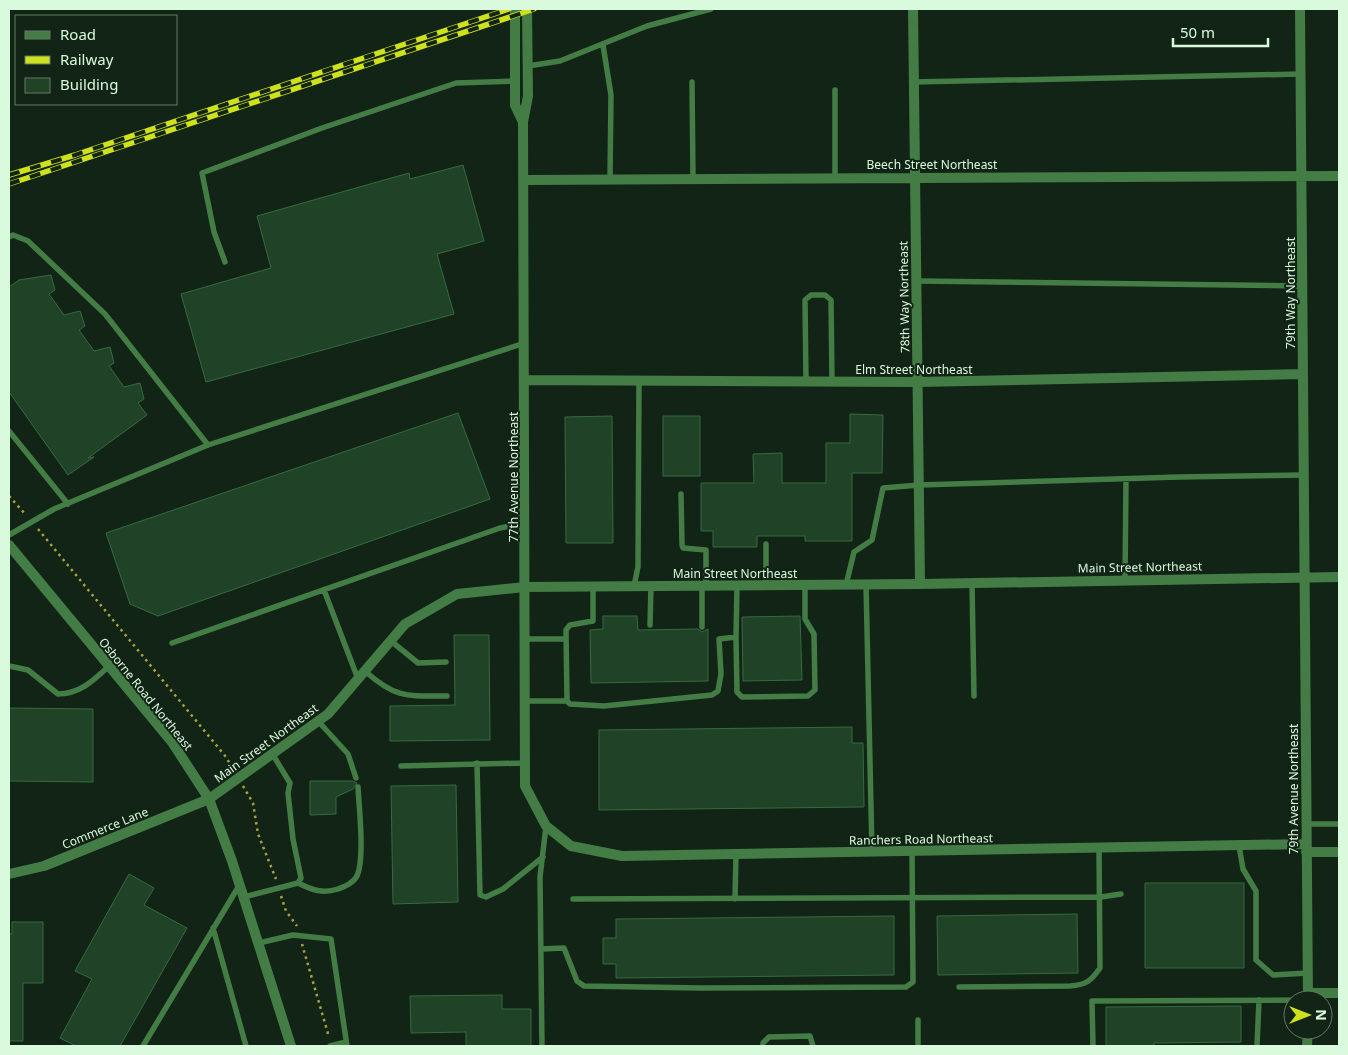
<svg xmlns="http://www.w3.org/2000/svg" width="1348" height="1055" font-family="'Noto Sans',sans-serif">
<style>
.building{fill:#204227;stroke:#356b40}
.lines{fill:none;stroke-linecap:round;stroke-linejoin:round}
.path{stroke:#a9a33f;stroke-width:2.5;stroke-dasharray:2.5 4;stroke-linecap:butt}
.service{stroke:#437d45;stroke-width:5.5}
.minor{stroke:#437d45;stroke-width:10}
.tertiary{stroke:#437d45;stroke-width:10}
.rail-casing{stroke:#cde21d;stroke-width:5.5}
.rail{stroke:#122415;stroke-width:4;stroke-dasharray:11;stroke-linecap:butt}
.labels{text-anchor:middle;dominant-baseline:central;stroke-width:4;stroke-linejoin:round;paint-order:stroke}
.street-label{font-size:12px;fill:#d9fadd;stroke:#122415}
</style>
<rect width="100%" height="100%" fill="#122415"/>
<!-- building -->
<path class="building" d="M463 165 484 241 437 254 454 314 206 382 181 294 271 268 257 216 409 173 410 179Z
M51 275 55 290 49 294 64 315 80 311 85 326 79 330 94 351 110 347 114 363 109 366 124 387 140 383 144 399 138 403 147 415 88 458 94 457 68 475 9 392V287L19 280Z
M458 413 490 499 158 616 130 604 106 533Z
M850 414 883 415 882 473H852V541H805V536H757V547H713V531H701V483H754L753 454 782 453V483H826V443H850Z
M612 416 613 543H566L565 417Z
M663 416H700V476H663Z
M603 616H637L638 630 698 629 702 632 708 629V681L591 683 590 630 603 629Z
M800 616 802 680 743 681 742 617Z
M454 635H489L490 740 390 741V706L455 705Z
M9 708 93 709V782L9 781Z
M852 727V743H863L864 807 599 810V730Z
M310 781H352L357 783 353 789 336 797V814L310 815Z
M456 785 458 902 393 904 391 786Z
M129 874 154 888 144 905 187 928 120 1046H76L60 1038 92 979 75 971Z
M1145 883H1244V968H1145Z
M1077 914 1078 973 938 975 937 916Z
M894 916V975L616 978V964H603V938H616V919Z
M12 922H43V983H23V1041H9V934H12Z
M502 995V1009H531V1046H466V1032L411 1033 410 996Z
M1241 1006V1042L1154 1043V1046H1106V1007Z"/>
<g class="lines">
<!-- path -->
<path class="path" d="M9 496 26 515
M38 529 226 757 233 769
M243 786 253 803 258 834 276 879
M281 896 286 911 297 926
M302 944 329 1037"/>
<!-- service -->
<path class="service" d="M603 45 611 95 610 179
M528 66 560 61 647 26 711 9
M692 82 693 178
M913 82 1301 74
M835 90V177
M9 237 13 235 28 241 105 314 208 445
M225 262 214 232 202 173 322 128 456 83 515 81
M916 281 1302 286
M806 382 805 300 811 295H825L831 300 832 382
M9 431 68 504
M681 494 682 545 683 548 706 550V586
M9 535 54 509 208 445 525 343
M766 544V585
M1125 580 1126 479
M972 583 974 696
M866 584 872 852
M846 585 854 552 872 540 883 488 919 485 1179 477 1304 475
M634 586 638 567 639 382
M702 586V627
M593 587V621L570 625 566 630 567 701 570 704 604 706 712 695 718 691 721 674 719 639 736 637 737 585
M324 590 358 679
M650 625 651 586
M736 637 737 692 742 697 808 696 815 690 814 634 805 619V585
M525 639H566
M391 641 418 663 446 662
M172 643 500 528 525 523
M9 666 28 670 58 694C80 694 94 680 109 666
M365 671C396 699 408 696 447 696
M525 701H567
M318 721 348 754 356 778
M477 763 480 895 486 897 503 889 543 857
M401 766 525 763
M1306 824H1339
M1239 846 1243 869 1256 891V960L1273 975 1308 973
M298 883C312 890 323 894 338 889 345 887 354 882 357 876 365 858 359 808 358 787
M244 897 298 883 301 878 293 839 288 793 290 783 273 755
M573 899 1101 897 1121 894
M735 899 736 854
M213 928 246 1046
M259 943 293 935 331 939 347 1046
M541 949 564 948 577 981 584 986 700 988 906 987 913 982 912 851
M959 987 1070 986C1086 985 1091 981 1100 968L1099 848
M143 1046 240 884
M330 1046 346 1042
M542 1046 540 877 546 826
M763 1046V1043L769 1037 810 1036 813 1046
M918 1046V1020
M1093 1046 1092 1001 1309 1000
M1257 1046 1259 1000"/>
<!-- minor -->
<path class="minor" d="M515 9V105L523 122
M527 9 528 96 523 122 525 786 546 826 571 846 622 856 1306 844
M913 9 920 584
M1300 9 1308 1000
M525 180 1339 176
M525 380 917 382 1303 374
M1306 852H1339
M1309 993H1339
M1307 1046 1308 1030"/>
<!-- tertiary -->
<path class="tertiary" d="M9 545 172 742 209 799 232 861 291 1046
M9 874 44 866 209 799 328 714 405 624 457 594 525 587 920 584 1339 577"/>
<defs>
<path id="rail" d="M9 175 75 155 509 9
M9 184 534 9"/>
</defs>
<!-- rail casing -->
<use href="#rail" class="rail-casing"/>
<!-- rail -->
<use href="#rail" class="rail"/>
</g>
<g class="labels">
<!-- street labels -->
<g class="street-label">
<text x="932" y="164">Beech Street Northeast</text>
<text transform="translate(1290 293) rotate(-90)">79th Way Northeast</text>
<text transform="translate(904 297) rotate(-91)">78th Way Northeast</text>
<text x="914" y="369">Elm Street Northeast</text>
<text transform="translate(513 477) rotate(-90)">77th Avenue Northeast</text>
<text transform="translate(1140 567) rotate(-1)">Main Street Northeast</text>
<text x="735" y="573">Main Street Northeast</text>
<text transform="translate(146 694) rotate(51)">Osborne Road Northeast</text>
<text transform="translate(266 743) rotate(-36)">Main Street Northeast</text>
<text transform="translate(1293 789) rotate(-90)">79th Avenue Northeast</text>
<text transform="translate(105 828) rotate(-22)">Commerce Lane</text>
<text transform="translate(921 839) rotate(-1)">Ranchers Road Northeast</text>
</g>
</g>
<!-- border -->
<rect width="1348" height="1055" fill="none" stroke="#d9fadd" stroke-width="20"/>
<!-- legend -->
<rect x="15" y="15" width="162" height="90" fill="#122415" stroke="#627a65"/>
<rect x="25" y="31" width="25" height="8" fill="#437d45" stroke="#627a65"/>
<text x="60" y="40" font-size="15" fill="#d9fadd">Road</text>
<rect x="25" y="56" width="25" height="8" fill="#cde21d" stroke="#627a65"/>
<text x="60" y="65" font-size="15" fill="#d9fadd">Railway</text>
<rect x="25" y="78" width="25" height="15" fill="#204227" stroke="#627a65"/>
<text x="60" y="90" font-size="15" fill="#d9fadd">Building</text>
<!-- north arrow -->
<g transform="translate(1308 1015) rotate(90)"><circle r="24" fill="#122415" stroke="#627a65"/>
<path d="M0-4L9 19L0 12L-9 19Z" fill="#cde21d"/>
<text y="-8" font-size="14" font-weight="bold" text-anchor="middle" fill="#d9fadd">N</text>
</g>
<!-- scale -->
<path d="M1173 38v8h95v-8" fill="none" stroke="#d9fadd" stroke-width="2.5"/>
<text x="1180" y="38" font-size="15" fill="#d9fadd" stroke="#122415" stroke-width="4" paint-order="stroke">50 m</text>
</svg>
